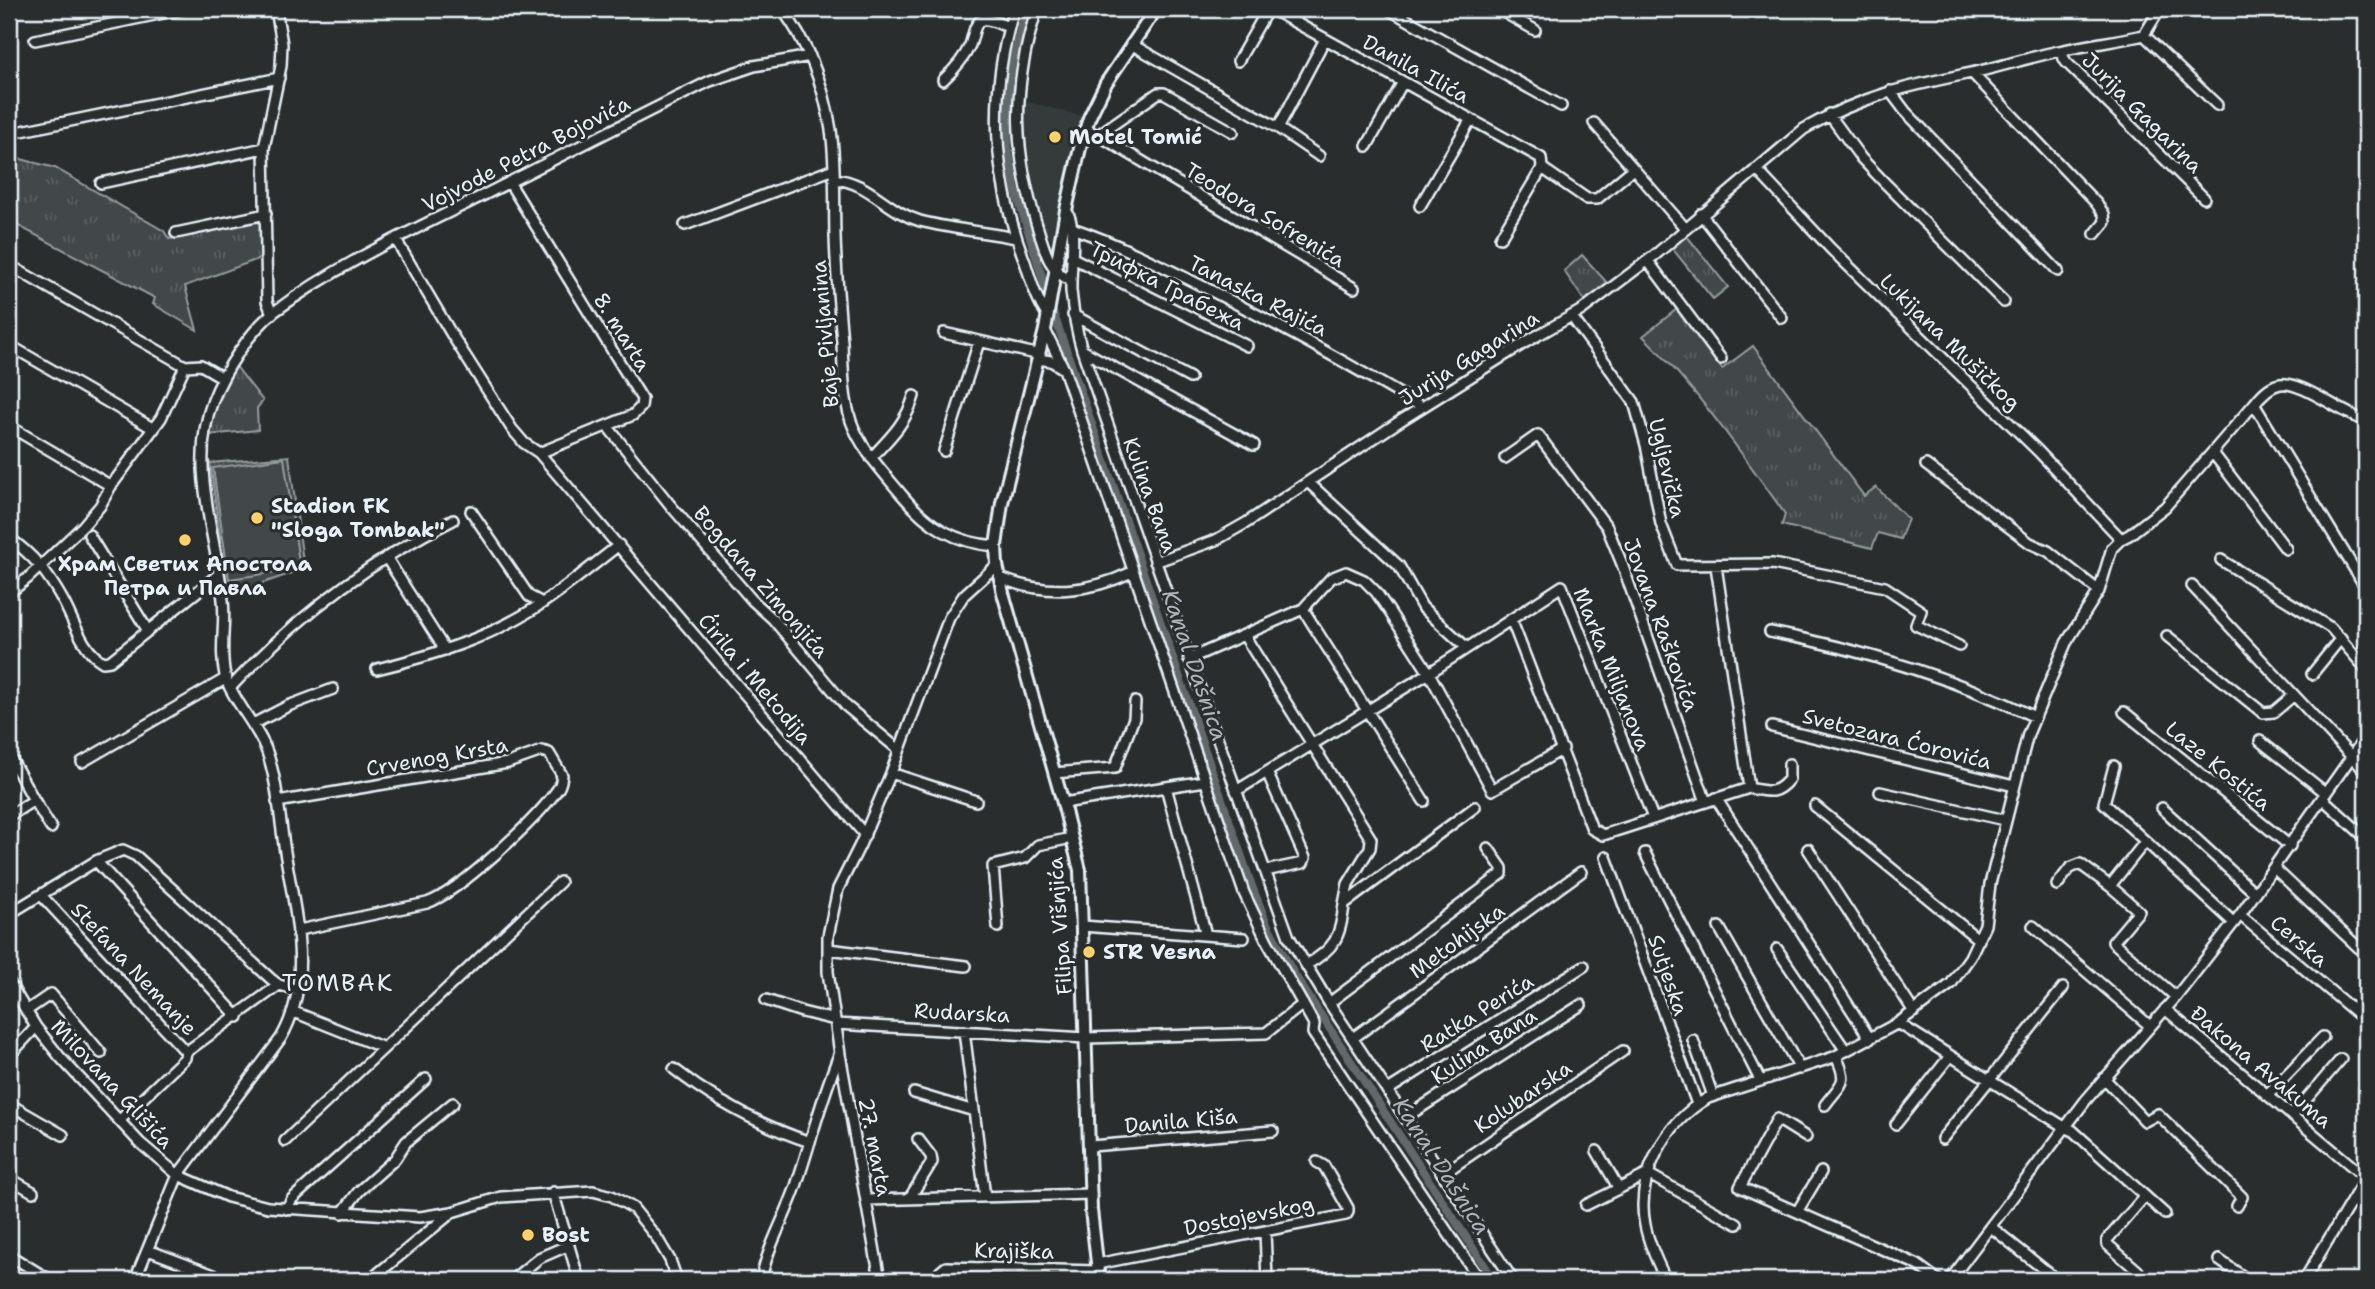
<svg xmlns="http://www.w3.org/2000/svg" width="2375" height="1289" font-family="'Shantell Sans',sans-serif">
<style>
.built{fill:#363a3b}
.grass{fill:url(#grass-tufts);stroke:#959ca0;stroke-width:2}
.pitch{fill:#424648;stroke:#959ca0;stroke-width:2}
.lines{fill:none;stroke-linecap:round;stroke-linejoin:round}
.canal{stroke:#63686b;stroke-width:8}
.minor-casing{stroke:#e8f1f8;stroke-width:14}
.major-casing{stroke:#e8f1f8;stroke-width:16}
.minor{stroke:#2a2d2e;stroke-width:9}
.major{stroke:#2a2d2e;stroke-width:10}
.poi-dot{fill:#ffd166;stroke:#2a2d2e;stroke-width:2.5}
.labels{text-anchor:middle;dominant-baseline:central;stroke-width:6;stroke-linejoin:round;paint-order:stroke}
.street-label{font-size:21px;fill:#e8f1f8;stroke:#2a2d2e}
.poi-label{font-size:21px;font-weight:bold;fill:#e8f1f8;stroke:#2a2d2e;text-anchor:start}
.water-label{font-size:23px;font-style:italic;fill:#acb3b9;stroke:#2a2d2e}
.quarter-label{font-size:24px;letter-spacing:2px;fill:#e8f1f8;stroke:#2a2d2e}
</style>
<defs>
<pattern id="grass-tufts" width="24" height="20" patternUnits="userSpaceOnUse" patternTransform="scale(1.75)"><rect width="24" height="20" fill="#424648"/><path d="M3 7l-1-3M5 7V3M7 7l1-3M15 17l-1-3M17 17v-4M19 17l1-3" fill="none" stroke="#5d6163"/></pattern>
</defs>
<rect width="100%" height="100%" fill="#2a2d2e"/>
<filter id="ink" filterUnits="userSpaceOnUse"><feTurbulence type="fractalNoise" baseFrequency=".0143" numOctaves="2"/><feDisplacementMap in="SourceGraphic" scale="14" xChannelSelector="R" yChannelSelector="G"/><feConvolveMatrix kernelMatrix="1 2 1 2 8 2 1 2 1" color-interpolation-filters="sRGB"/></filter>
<g filter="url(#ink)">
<!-- built -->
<path class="built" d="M1024 101 1082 116 1055 240 1052 242 1045 230 1030 175 1024 129Z"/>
<!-- grass -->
<path class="grass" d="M13 157 55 168 164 231 169 239 257 220 260 222 261 258 185 286 197 330 153 304 155 298 9 221V158Z
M1686 235 1728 287 1713 299 1671 247Z
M1582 255 1610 286 1586 303 1564 271Z
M1677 309 1722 369 1753 346 1864 496 1876 487 1908 519 1900 539 1878 533 1872 548 1782 525 1785 514C1741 452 1697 389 1643 336Z
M235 365 263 401 257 408 258 430 207 435 216 405Z
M289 456 304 569 228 595 210 463Z"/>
<!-- pitch -->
<path class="pitch" d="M284 458 300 569 229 579 213 468Z"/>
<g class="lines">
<!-- canal -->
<path class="canal" d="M1026 9 1012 62 1007 112 1008 149 1015 188 1052 309 1253 889 1268 926 1294 974 1494 1280"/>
<defs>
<path id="minor" d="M782 9C809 45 824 85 831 130 836 165 834 201 835 236 836 271 839 307 842 342 843 367 843 396 851 421 861 449 883 472 902 495 928 526 955 543 996 546
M1014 9C988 96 993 177 1025 262 1031 280 1036 300 1048 316
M1037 9C1011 90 1013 152 1039 232 1045 251 1050 272 1070 280
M1271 9 1541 158 1542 168 1587 199H1597L1633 169
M1388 9 1561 106
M1498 9 1535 30
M2144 35 2217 105
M35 40 183 9
M1131 44 1278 128 1319 156
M2060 51 2066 62 2204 198
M1238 61 1268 9
M1972 73 2096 203 2104 214 2105 222 2095 234
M943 80C954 70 964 59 970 45 973 38 974 22 982 20 990 18 1001 25 1009 27
M1890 91 1905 111 2058 271
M1829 114 1861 158 1884 182 2004 302
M1594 123 1685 228
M1278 128 1325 39
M1085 129 1098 135 1354 288
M12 133 279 78
M1098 135 1158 93H1164L1233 132
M1367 146 1403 82
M1756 169 1831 249 2038 451 2121 539
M834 179C870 182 886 211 920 221 951 229 984 232 1016 238
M509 182 642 399 641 407 633 415 539 453
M101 183 264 148
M1420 206 1471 119
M1066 210C1078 225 1070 270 1071 291 1073 311 1076 330 1082 350L1211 720 1289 937 1329 1003 1513 1280
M1701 214 1782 318
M685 225 834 169
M1072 228C1116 243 1158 264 1200 285 1275 323 1349 364 1422 407
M176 233 266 214
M1500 238 1542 168
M396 240 452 335 512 429 524 443 539 453 865 835
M1071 257 1247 346
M1648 261 1721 359
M9 265 185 366
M272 314 267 301 264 148 281 66 282 44 276 9
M1073 315 1190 378
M1572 317 1634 402 1646 445 1661 524 1677 565 1773 564 1885 587 1921 611 1916 625 1959 646
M944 333 1040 355
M9 345 154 429
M1082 350 1254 445
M1038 359 1051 361 1064 369 1045 330
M1064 369 1244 893 1267 941 1314 1024 1313 1033 1480 1280
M2254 404 2366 588
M9 426 111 486
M608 427 671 506 752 600 773 619 846 706 899 750
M944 451 979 342
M2213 453 2286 549
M871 458C890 438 906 423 914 396
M1505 458 1538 435 1607 527 1622 564 1706 802
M1926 465 2030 543 2048 551 2099 591
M1308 482 1399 566 1422 607 1467 648
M471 511 529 596 542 603
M89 535 148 631
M9 538C33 555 47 572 62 599 73 618 82 651 103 662L110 661 218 575
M386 557 445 650
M2221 560 2331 628 2366 669
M1155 562 1216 540 1246 523 1400 421 1526 342 1582 310 1655 255 1804 129C1861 96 1908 86 1971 73 2001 67 2030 57 2059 51 2087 45 2116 41 2144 35L2160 9
M1716 566 1749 788
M1000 578C1046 596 1088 593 1132 572
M2192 586 2366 772
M9 593 28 578 83 526 100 506 111 486 161 418 185 366 201 365 223 378
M1303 609 1424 801
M1511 619 1592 829 1603 835 1749 788C1769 792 1776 795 1789 779V764
M1770 632C1864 650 1948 676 2035 717
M1244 635 1371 839 1370 848 1348 884 1344 904
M2167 636 2263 713 2274 712 2294 695
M1189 659 1303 609 1331 578 1346 572 1364 580 1376 592 1389 611 1429 673 1492 790 1563 749
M377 669C434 655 492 637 541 604 568 586 593 565 619 545
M2312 674 2341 638
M231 687C295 618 368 562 453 520
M2124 712 2290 846
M253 724 288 706 333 689
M1772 727 2014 786
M2260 741 2326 793
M9 755 34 800 9 816
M82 762 225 679
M2114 766 2104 803 2234 923
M891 773 976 801
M1054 773 1115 768 1134 718 1135 702
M1166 787 1206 935
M1236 791 1429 673 1562 586 1653 818
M1880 792 2005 820
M1716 798 1870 1039
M2322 798 2366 838
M34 800 51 828
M277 802 508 763 542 751 549 753 562 775C561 781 561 786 557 790 537 819 459 892 427 903L299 930
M1063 803 1205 781
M1815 806 1979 940
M2162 808 2255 893
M2145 842 2110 886 2139 911 2113 942 2176 997
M1808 849 1914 1012
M1645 853 1760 1080
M1606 857 1697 1104
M96 861 238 1017
M2274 868 2359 948
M1265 871 1303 863 1305 858 1267 772
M2057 885 2070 868 2080 864 2110 886
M41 895 186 1052 279 985
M9 914 96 861 123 850 136 856 271 979 279 985 298 990
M2240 915 2366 1021
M1082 926 1244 938
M2033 926 2150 1026
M998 927 993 866 1025 858 1038 845 1072 838
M1719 927 1800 1069
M828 949 966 966
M1777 949 1846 1051
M1306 965C1335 949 1341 936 1344 904L1475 807
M9 982 36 1027 60 1057 140 1143 178 1175 228 1197 268 1207 420 1217 452 1212 501 1197 593 1191 612 1196 633 1208 657 1238 670 1260 677 1280
M766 1000 802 1012 835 1020
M1329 1003 1502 874V868L1488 848
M2165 1009 2366 1178
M26 1011 51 994 101 1053
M294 1012 384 1048 560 882
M1898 1023 2066 1128 2072 1130 2165 1214
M836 1024 1086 1038 1266 1033 1303 1004
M964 1031 985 1197
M1353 1038 1581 872
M1693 1040 1713 1096
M9 1056 36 1027
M674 1069C716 1102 759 1125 810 1142
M2104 1078 2145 1121 2158 1114 2242 1197 2237 1206
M1388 1090 1584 966
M914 1093 974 1111
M2267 1095 2323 1037
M9 1104 63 1135
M1825 1105C1842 1082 1849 1084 1836 1056
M2292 1116 2341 1059
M1406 1117 1581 1005
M120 1120 185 1058 186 1052
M1896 1124 1950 1056
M1806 1137 1777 1119 1740 1187 1916 1264 1938 1280
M1942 1139 2063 988
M285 1141 384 1048
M1091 1146 1273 1131
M1597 1151 1619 1189
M1444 1173 1623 1051
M9 1178 33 1192
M553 1192 579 1280
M909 1199 932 1162 931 1156 918 1139
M867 1200 1091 1194
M1586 1205 1648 1174 1737 1224
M286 1209 292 1199 426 1079
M1797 1212 1821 1172
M342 1213 359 1191 395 1159 406 1142 453 1103
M1991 1227 2057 1280
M1265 1231 1267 1280
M148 1250 227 1280
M9 1255 50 1280
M2219 1260 2248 1280
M1097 1264 1346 1215 1348 1212V1208L1324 1166 1317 1162
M2138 1271 2107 1244V1240L2145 1196
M135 1280 178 1175 281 1038C314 981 295 913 285 852 280 821 277 775 265 747 256 725 229 694 225 675 219 649 226 625 223 600 216 535 188 464 213 400 224 371 250 331 274 312 334 267 405 234 472 201 552 161 630 120 710 81L754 66 810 56
M370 1280 450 1214
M512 1280 539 1258 569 1245
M761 1280C767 1248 784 1220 795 1189 810 1145 821 1099 839 1055
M880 1280 840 1054 828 972V936L838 889 860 845 891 773 949 618 964 595 997 565
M938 1280 940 1272 946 1267 1097 1271
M1666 1280C1657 1262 1649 1245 1645 1225 1635 1176 1666 1122 1708 1098L1834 1057 1898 1023 1951 984 1970 957 1985 925 1990 884 2028 734 2066 643 2099 591 2112 548 2121 539 2129 535 2165 507 2254 404C2261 395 2269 386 2280 384 2300 380 2343 414 2366 421
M1950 1280 2086 1100 2176 997 2240 915 2366 736
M2304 1280 2366 1177"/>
<path id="major" d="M1099 1280 1091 1210 1080 870 1063 803 1003 593 997 565 996 546 1002 503 1045 330 1066 210 1080 148 1089 118 1106 83 1156 9"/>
</defs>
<!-- minor casing -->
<use href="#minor" class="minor-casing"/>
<!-- major casing -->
<use href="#major" class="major-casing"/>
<!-- minor -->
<use href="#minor" class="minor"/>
<!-- major -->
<use href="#major" class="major"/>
</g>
</g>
<!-- markers -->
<g class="poi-dot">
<circle cx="1055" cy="137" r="7"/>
<circle cx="257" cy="518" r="7"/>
<circle cx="185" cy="540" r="7"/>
<circle cx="1089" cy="952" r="7"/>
<circle cx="528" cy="1235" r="7"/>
</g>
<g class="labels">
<!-- street labels -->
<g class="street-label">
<text transform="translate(1416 69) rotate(29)">Danila Ilića</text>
<text transform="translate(2142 113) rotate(45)">Jurija Gagarina</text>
<text transform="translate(526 154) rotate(-27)">Vojvode Petra Bojovića</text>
<text transform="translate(1265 215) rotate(31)">Teodora Sofrenića</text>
<text transform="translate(1167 286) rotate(27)">Трифка Грабежа</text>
<text transform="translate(1258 296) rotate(27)">Tanaska Rajića</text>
<text transform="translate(622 332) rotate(58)">8. marta</text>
<text transform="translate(825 334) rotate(-95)">Baje Pivljanina</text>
<text transform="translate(1950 342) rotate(44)">Lukijana Mušičkog</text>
<text transform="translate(1469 358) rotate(-32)">Jurija Gagarina</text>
<text transform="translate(1667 468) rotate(77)">Ugljevička</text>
<text transform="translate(1150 495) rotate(70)">Kulina Bana</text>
<text transform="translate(761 582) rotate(49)">Bogdana Zimonjića</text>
<text transform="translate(1661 625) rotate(70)">Jovana Raškovića</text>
<text transform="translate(1612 669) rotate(68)">Marka Miljanova</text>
<text transform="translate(755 679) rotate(50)">Ćirila i Metodija</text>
<text transform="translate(1897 739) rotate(14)">Svetozara Ćorovića</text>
<text transform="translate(437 757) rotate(-10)">Crvenog Krsta</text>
<text transform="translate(2218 766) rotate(39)">Laze Kostića</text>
<text transform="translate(1060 926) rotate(-94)">Filipa Višnjića</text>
<text transform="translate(1457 941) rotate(-36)">Metohijska</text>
<text transform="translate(2299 941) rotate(40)">Cerska</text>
<text transform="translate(134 969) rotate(47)">Stefana Nemanje</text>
<text transform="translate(1668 975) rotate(71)">Sutjeska</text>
<text transform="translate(962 1013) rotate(3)">Rudarska</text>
<text transform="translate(1477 1013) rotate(-32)">Ratka Perića</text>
<text transform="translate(1484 1046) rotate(-33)">Kulina Bana</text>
<text transform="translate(2261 1067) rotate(40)">Đakona Avakuma</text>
<text transform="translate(112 1084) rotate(47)">Milovana Glišića</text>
<text transform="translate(1523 1097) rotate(-34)">Kolubarska</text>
<text transform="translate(1181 1121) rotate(-5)">Danila Kiša</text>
<text transform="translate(875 1147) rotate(79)">27. marta</text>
<text transform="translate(1249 1216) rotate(-11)">Dostojevskog</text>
<text transform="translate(1014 1251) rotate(1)">Krajiška</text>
</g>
<!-- poi labels -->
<g class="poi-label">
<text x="1069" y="137">Motel Tomić</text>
<text x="271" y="506">Stadion FK<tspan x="271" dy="24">"Sloga Tombak"</tspan></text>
<text x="185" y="564" text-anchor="middle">Храм Светих Апостола<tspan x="185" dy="24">Петра и Павла</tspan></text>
<text x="1103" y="952">STR Vesna</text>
<text x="542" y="1235">Bost</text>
</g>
<!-- water labels -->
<g class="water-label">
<text transform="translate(1195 665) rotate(71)">Kanal Dašnica</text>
<text transform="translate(1442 1166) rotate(57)">Kanal Dašnica</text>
</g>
<!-- quarter labels -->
<g class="quarter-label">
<text x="338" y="983">TOMBAK</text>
</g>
</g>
<!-- margin -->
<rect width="2375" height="1289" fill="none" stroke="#2a2d2e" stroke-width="35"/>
<rect x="18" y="18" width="2340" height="1254" fill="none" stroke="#e8f1f8" stroke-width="2.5" filter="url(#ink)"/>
</svg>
